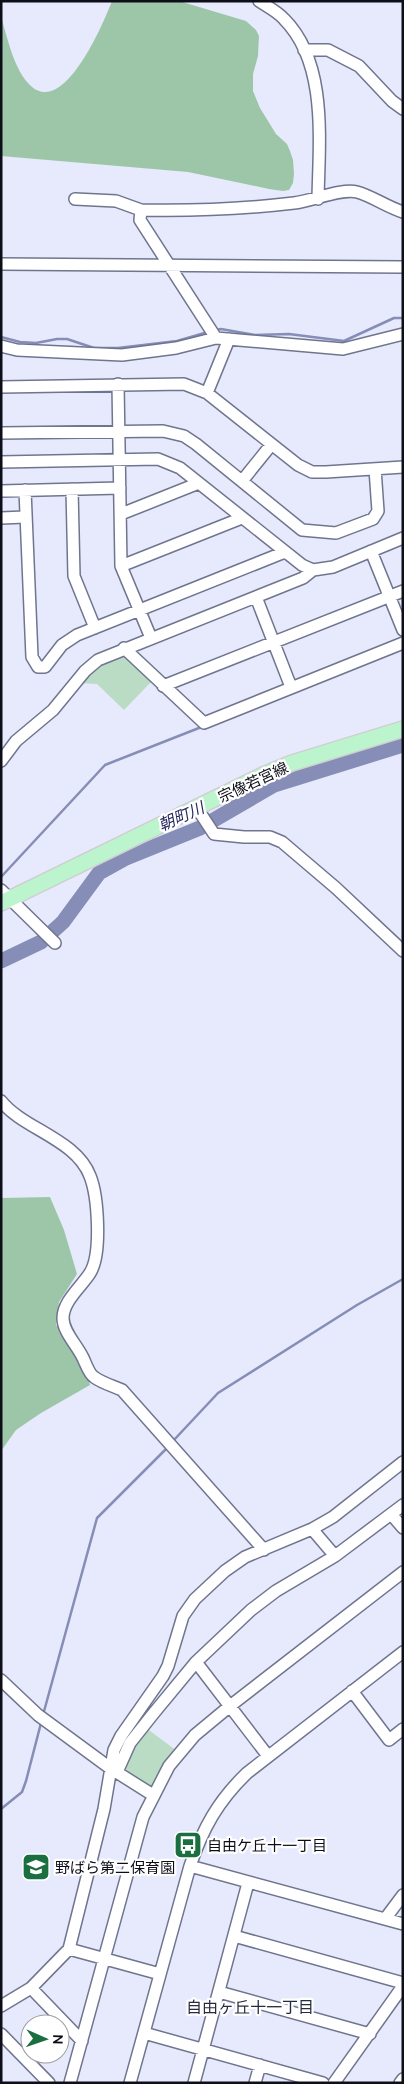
<svg xmlns="http://www.w3.org/2000/svg" width="404" height="2084" font-family="Ubuntu,'Noto Sans JP',sans-serif">
<style>
.green{fill:#bbdcc4}
.forest{fill:#9dc6a9}
.lines{fill:none;stroke-linecap:round;stroke-linejoin:round}
.stream{stroke:#868db6;stroke-width:2.5}
.river{stroke:#868db6;stroke-width:15}
.minor-casing{stroke:#70758f;stroke-width:14}
.major-casing{stroke:#cfcfd1;stroke-width:18}
.minor{stroke:#fff;stroke-width:11}
.major{stroke:#bcf4ce;stroke-width:15}
.labels{text-anchor:middle;dominant-baseline:central;stroke-width:4.5;stroke-linejoin:round;paint-order:stroke}
.street-label{font-size:15px;fill:#0d0e18;stroke:#fff}
.poi-label{font-size:15px;fill:#0d0e18;stroke:#fff;text-anchor:start}
.water-label{font-size:16px;font-style:italic;fill:#262a5e;stroke:#fff}
.neighbourhood-label{font-size:16px;fill:#272b41;stroke:#fff}
</style>
<rect width="100%" height="100%" fill="#e7eafc"/>
<!-- green -->
<path class="green" d="M123 655 151 682 124 710 97 684 80 683C93 670 105 662 123 655Z
M146 1728 177 1751 152 1789 122 1772 132 1744Z"/>
<!-- forest -->
<path class="forest" d="M112 1H179L246 21 256 30 259 36 258 56 253 74V91L260 108 276 134 287 144 290 151 293 160 294 174 293 183 289 190 283 191 269 189 188 172 1 156V17C8 39 13 66 28 83 62 122 103 24 112 1Z
M50 1197 64 1230 77 1274 59 1302 56 1325 79 1349 90 1385 41 1413 16 1430 1 1451V1198Z"/>
<g class="lines">
<!-- stream -->
<path class="stream" d="M216 330 221 329 255 335 289 334 344 341 394 318H403
M1 337 20 342 36 343 57 339H67L94 348H118L177 341 208 332
M1 877 105 765 204 726
M173 1441 218 1393 357 1305 403 1279
M43 1715 97 1518 168 1447
M1 1809 22 1792 26 1781 41 1723"/>
<!-- river -->
<path class="river" d="M1 961 41 942 63 922 99 873 126 858 200 828 274 785 403 745"/>
<defs>
<path id="minor" d="M259 1C268 7 278 12 284 19 328 63 319 142 318 199
M304 50H328L359 66 392 101 403 109
M75 199 116 201 141 210
M1 264 403 267
M216 338 140 220 141 210C192 211 243 209 294 203 312 201 341 188 357 192 372 196 387 207 403 212
M1 346 17 350 122 355 176 348 216 338 343 349 403 334
M118 384 121 566 151 638
M1 387 184 384 207 393 298 465 312 472H326L403 467
M207 393 229 339
M1 433 163 431 184 436 196 444 302 530 336 533 373 519 378 511 375 469
M1 462 158 459 180 468 302 565 313 570 333 567 403 538
M242 481 271 445
M72 489 74 576 95 628
M25 490 32 657 38 667H45L62 645 77 635 285 552
M1 491 120 488
M121 514 199 483
M1 518 25 517
M371 551 403 630
M121 566 242 518
M256 597 291 687
M124 648 204 723 403 643
M163 686 403 591
M1 761 16 741 53 710 85 671 98 660 303 578 313 570
M197 808 214 834 244 837H270L282 842 336 888 403 951
M1 890 55 943
M1 1101C23 1129 76 1139 90 1176 98 1196 102 1254 90 1273 82 1286 63 1301 63 1318 63 1332 77 1345 83 1358 86 1364 89 1374 94 1377 102 1383 113 1386 122 1390L264 1550
M391 1514 403 1505
M312 1529 335 1556
M196 1662 268 1756
M1 1680 38 1715 110 1768 153 1795
M352 1691 389 1740 403 1729
M117 1772 130 1743 153 1714 196 1662 251 1610 276 1591 335 1556 391 1514 403 1528
M190 1866 403 1924
M385 1919 403 1895
M234 1936 403 1983
M69 1949 160 1974
M31 1988 82 2041
M219 1992 370 2034
M1 2006 31 1988 69 1949 104 1809 114 1750 121 1736 163 1676 168 1666 183 1616 195 1599 225 1571 245 1557 312 1529 333 1517 403 1462
M144 2033 323 2083
M1 2034 49 2083
M70 2083 143 1817 169 1766 195 1735 230 1706 403 1572
M130 2083 190 1866C203 1828 218 1801 247 1773L403 1652
M194 2083 248 1883
M255 2083 260 2065
M334 2083 403 1986
M400 2083 403 2079"/>
<path id="major" d="M1 903 263 775 292 763 403 729"/>
</defs>
<!-- minor casing -->
<use href="#minor" class="minor-casing"/>
<!-- major casing -->
<use href="#major" class="major-casing"/>
<!-- minor -->
<use href="#minor" class="minor"/>
<!-- major -->
<use href="#major" class="major"/>
</g>
<!-- icons -->
<defs>
<symbol id="bus-square" viewBox="-11 -11 22 22"><rect x="-9" y="-9" width="18" height="18" rx="4" fill="#1a6e3f" stroke="#fff"/><path d="M-5-6H5V4H4V6H2V4H-2V6H-4V4H-5ZM-3.5-4V0h7V-4ZM-3.5 1.2v1.5H-2V1.2ZM2 1.2v1.5H3.5V1.2Z" fill="#fff"/></symbol>
<symbol id="school-square" viewBox="-11 -11 22 22"><rect x="-9" y="-9" width="18" height="18" rx="4" fill="#1a6e3f" stroke="#fff"/><path d="M0-5L7-2L0 1L-7-2ZM-4 1L0 2.5L4 1V4Q0 6-4 4Z" fill="#fff"/></symbol>
</defs>
<g fill-rule="evenodd">
<use href="#bus-square" x="172" y="1829" width="32" height="32"/>
<use href="#school-square" x="20" y="1851" width="32" height="32"/>
</g>
<g class="labels">
<!-- street labels -->
<g class="street-label">
<text transform="translate(253 782) rotate(-25)">宗像若宮線</text>
</g>
<!-- poi labels -->
<g class="poi-label">
<text x="207" y="1845">自由ケ丘十一丁目</text>
<text x="55" y="1867">野ばら第二保育園</text>
</g>
<!-- water labels -->
<g class="water-label">
<text transform="translate(181 816) rotate(-24)">朝町川</text>
</g>
<!-- neighbourhood labels -->
<g class="neighbourhood-label">
<text x="250" y="2007">自由ヶ丘十一丁目</text>
</g>
</g>
<!-- border -->
<rect width="404" height="2084" fill="none" stroke="#0d0e18" stroke-width="5"/>
<!-- north arrow -->
<g transform="translate(45 2039) rotate(92)"><circle r="24" fill="#ffffff" stroke="#9e9fa3"/>
<path d="M0-4L9 19L0 12L-9 19Z" fill="#1a6e3f"/>
<text y="-8" font-size="14" font-weight="bold" text-anchor="middle" fill="#0d0e18">N</text>
</g>
</svg>
